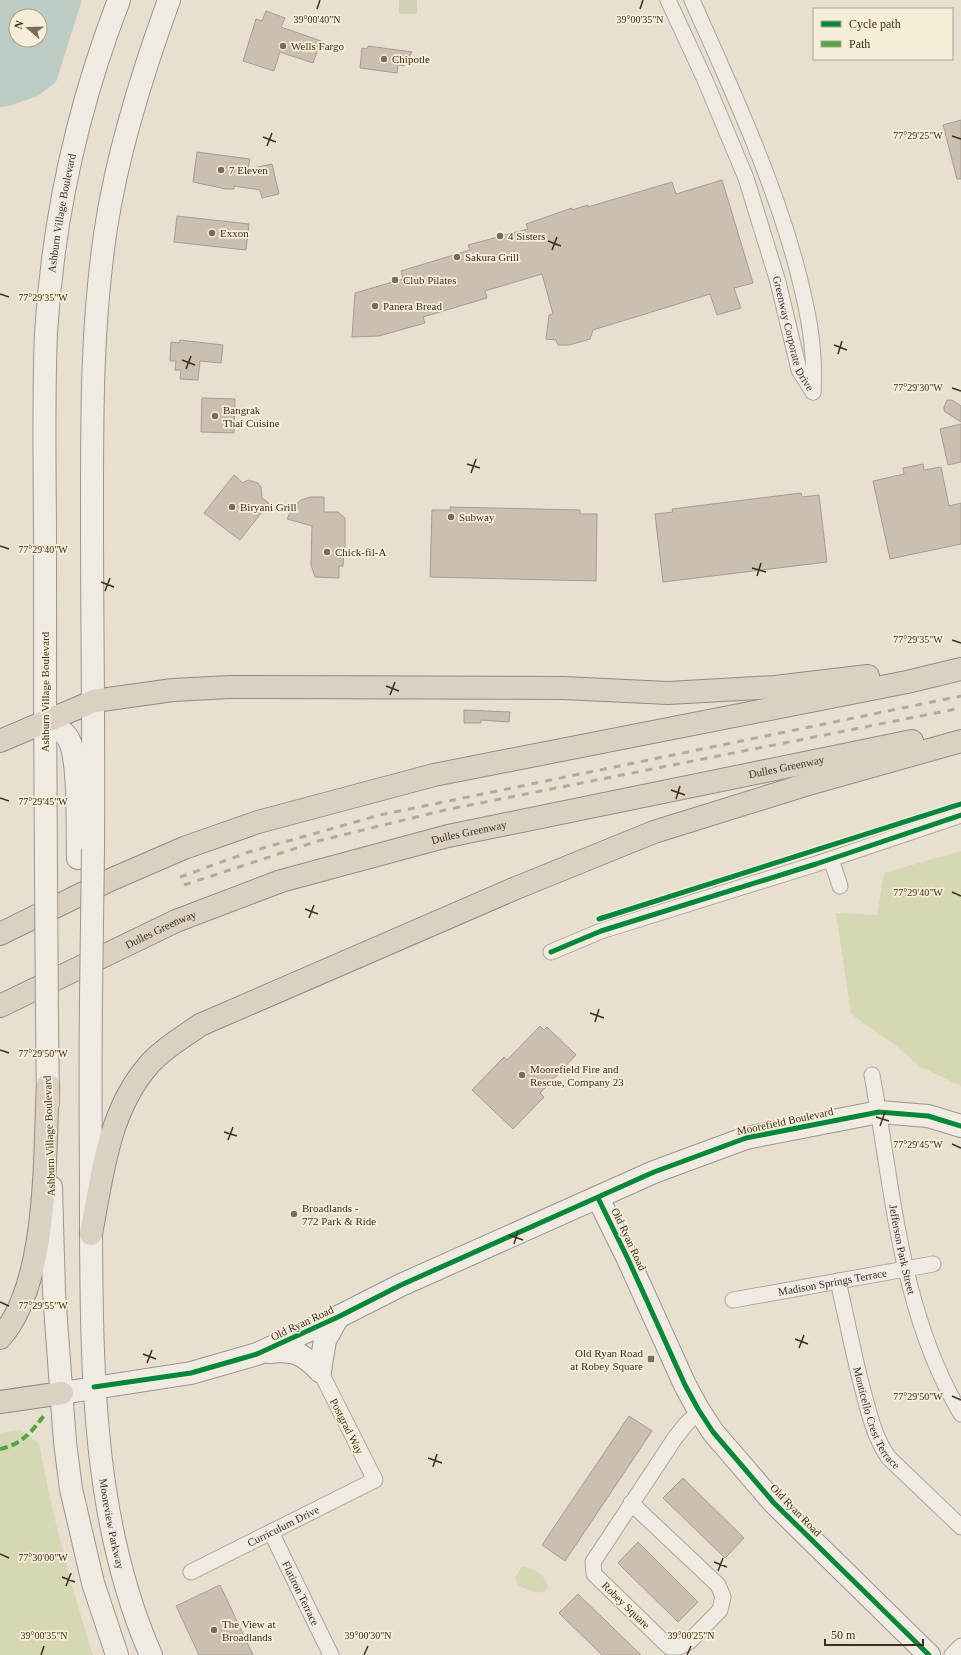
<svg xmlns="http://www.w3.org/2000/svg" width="961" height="1655" font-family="'Times New Roman',serif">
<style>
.green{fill:#d6d7b3}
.cemetery{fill:#d1d1b3}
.water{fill:#bcccc2;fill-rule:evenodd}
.building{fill:#cbbfb2;stroke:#a89c90}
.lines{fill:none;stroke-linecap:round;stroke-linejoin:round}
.street-casing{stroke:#ada599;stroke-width:17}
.secondary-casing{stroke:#9c958a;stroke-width:24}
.highway-casing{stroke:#928b80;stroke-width:24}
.street{stroke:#efebe3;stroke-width:15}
.secondary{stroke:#efebe3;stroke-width:22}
.highway{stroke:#dad1c2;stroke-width:22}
.rail{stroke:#afaaa2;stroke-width:3;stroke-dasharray:7 7;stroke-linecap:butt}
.secondary-bridge-casing{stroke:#9c958a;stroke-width:24;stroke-linecap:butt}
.secondary-bridge{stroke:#efebe3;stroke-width:22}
.quiet{stroke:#54a441;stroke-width:4;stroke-dasharray:8 4;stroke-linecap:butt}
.cycleway-casing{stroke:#f7eed8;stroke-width:8}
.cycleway{stroke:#00873e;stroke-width:5}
.ticks{fill:none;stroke:#3d2e20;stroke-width:1.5}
.poi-dot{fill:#786c5e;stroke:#f7eed8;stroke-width:1.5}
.labels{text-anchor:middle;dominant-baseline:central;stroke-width:3.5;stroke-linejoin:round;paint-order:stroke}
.poi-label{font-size:11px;fill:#3d2e20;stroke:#f7eed8;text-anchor:start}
.street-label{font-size:11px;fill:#3d2e20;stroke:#f7eed8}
.ticks-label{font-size:10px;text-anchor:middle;fill:#3d2e20;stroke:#f7eed8;stroke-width:3.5;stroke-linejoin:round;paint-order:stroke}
</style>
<rect width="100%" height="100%" fill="#e7e0d1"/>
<!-- green -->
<path class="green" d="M961 851V1086L919 1066 899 1048 851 1014 836 913 877 915 884 873Z
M21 1430 39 1443C52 1515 71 1586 93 1655H0V1433Z
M522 1566C533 1567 553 1579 546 1591 536 1595 527 1590 518 1585L515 1578Z"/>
<!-- cemetery -->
<path class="cemetery" d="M399 0H417V14H399Z"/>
<!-- water -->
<path class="water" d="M0 0H82L56 82 38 96 9 106 0 107ZM16 16H40V40H16Z"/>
<!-- building -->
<path class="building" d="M266 11 285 18 281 27 321 41 313 63 280 52 274 71 243 61 256 19 262 21Z
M368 46 412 52 404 66 398 65 397 73 360 68 362 48 367 49Z
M961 120V179H957L943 125Z
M197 152 250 159 248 169 272 164 279 194 262 198 260 190 234 186V189H226L193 182Z
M722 180 753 283 734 288 741 308 717 315 710 294 593 330 590 339 569 345H558L556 340 546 339 549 315 553 314 542 274 485 291 487 298 423 317 425 323 379 336 352 337 355 293 403 279 401 271 470 250 468 245 528 229 526 224 572 208V210L588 205V207L672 182 676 194Z
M177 216 249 224 246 250 174 242Z
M180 340 223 345 221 363 200 361 198 380 180 379 181 370H175L176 361H170L171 342 179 343Z
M202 398 235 399 234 433 201 432Z
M947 400H952L961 406V422L944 411V407Z
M961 424V462L948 465 940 429Z
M923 464 924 470 941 467 949 506 961 503V544L890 559 873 481 904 474 903 468Z
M234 475 243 483 248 480 258 483 261 487 262 498 269 503 240 540 204 513Z
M801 493 802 497 819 495 827 562 663 582 655 514 673 512 672 509Z
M310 497H324V512H338L345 518V549H344L343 566H339V578L315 577 311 565 312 526 287 519 293 507 301 500Z
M450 507 580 510V514H597L596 581 430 577 432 510H451Z
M464 710 510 712 509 722 481 720V723H464Z
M540 1026 544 1030 547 1027 576 1055 540 1093 544 1097 513 1129 472 1090 504 1057 507 1060Z
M629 1416 652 1431 565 1561 542 1545Z
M683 1478 744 1538 725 1558 663 1498Z
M638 1542 698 1602 678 1622 618 1563Z
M220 1585 253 1655H199L176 1606Z
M578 1594 641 1655H602L559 1613Z"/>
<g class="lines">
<defs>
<g id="street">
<path id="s1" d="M668 0 705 80 746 178 778 282 799 370 813 392"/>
<path d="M692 0C730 86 770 171 795 261 807 306 816 346 813 392"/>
<path d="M831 859 840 886"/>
<path d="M551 952 601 931 816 864 961 815"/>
<path id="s2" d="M872 1075C893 1189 900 1312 961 1414"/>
<path id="s3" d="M838 1281C846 1316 853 1352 862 1387 869 1412 874 1438 889 1458L961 1527"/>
<path id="s4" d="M733 1300 933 1264"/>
<path d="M631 1503 718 1585 723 1597 720 1610 689 1642 679 1647H669L594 1574 593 1562 675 1438 686 1424 699 1412"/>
<path id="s5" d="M271 1532 331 1655"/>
<path id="s6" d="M191 1572 375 1480 320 1371"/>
<path d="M952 1655 961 1646"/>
</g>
<g id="secondary">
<path d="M45 722C53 726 65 731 69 740 80 761 77 831 78 858"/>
<path d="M93 849C94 740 92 630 92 521 92 423 91 326 106 228 118 150 142 74 169 0"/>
<path id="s7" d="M46 874C45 765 45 655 45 546 45 475 43 404 46 333 53 219 78 106 119 0"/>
<path id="s8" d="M91 998C90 1077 91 1156 91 1235 92 1376 93 1523 151 1655"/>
<path d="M47 1019 48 1104"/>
<path d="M51 1187 54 1293 65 1442 71 1489 93 1583 117 1655"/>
<path d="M598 1198 628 1259 685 1385 698 1409 713 1432 774 1503 929 1655"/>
<path d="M269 1352C294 1349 302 1353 320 1371"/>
<path d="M320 1371 325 1340 338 1317"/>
<path d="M62 1393 191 1373 257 1354 338 1317 401 1285 654 1172 746 1138 879 1112 928 1116 961 1126"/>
</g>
<g id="highway">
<path d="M0 741 94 701 173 690 230 687 563 688 668 693 775 687 868 676"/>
<path d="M0 934 110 880 184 848 258 822 434 775 907 682 961 669"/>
<path id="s9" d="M0 1006 176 921 281 881 448 836 912 741"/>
<path d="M91 1234C102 1177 108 1113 147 1067 161 1050 182 1038 200 1025L516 888 654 832 805 785 961 741"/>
<path d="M0 1338C49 1284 44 1156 48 1085"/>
<path d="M0 1402 62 1393"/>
</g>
</defs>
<!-- street casing -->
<use href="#street" class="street-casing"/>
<!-- secondary casing -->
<use href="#secondary" class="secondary-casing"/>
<!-- highway casing -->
<use href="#highway" class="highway-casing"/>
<!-- street -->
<use href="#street" class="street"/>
<!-- secondary -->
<use href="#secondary" class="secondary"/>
<!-- highway -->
<use href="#highway" class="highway"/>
<!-- rail -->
<path class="rail" d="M180 877 249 852 380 815 961 696
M184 885 318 841 445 810 961 708"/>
<defs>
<path id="secondary-bridge" d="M46 874 47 1019
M91 998 93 849"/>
</defs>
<!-- secondary-bridge casing -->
<use href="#secondary-bridge" class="secondary-bridge-casing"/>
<!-- secondary-bridge -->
<use href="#secondary-bridge" class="secondary-bridge"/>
<!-- quiet -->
<path class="quiet" d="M0 1449C23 1444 32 1431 46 1413"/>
<defs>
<path id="cycleway" d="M599 919 961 804
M551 952 601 931 816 864 961 815
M598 1198 628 1259 685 1385 698 1409 713 1432 774 1503 929 1655
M94 1387 191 1373 257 1354 338 1317 401 1285 654 1172 746 1138 879 1112 928 1116 961 1126"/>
</defs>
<!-- cycleway casing -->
<use href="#cycleway" class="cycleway-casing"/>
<!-- cycleway -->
<use href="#cycleway" class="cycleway"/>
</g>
<!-- ticks -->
<path class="ticks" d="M317 9 320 0M640 9 643 0M952 136 961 139M263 137 276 142M267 146 272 133M548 241 561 246M552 250 557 237M0 294 9 297M834 345 847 350M838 354 842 341M182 360 195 365M186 369 191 356M952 388 961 391M467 464 480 468M471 473 476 459M0 546 9 549M752 568 766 572M757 576 761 563M101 582 114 587M105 591 110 578M952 640 961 643M386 686 399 691M390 695 395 682M671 790 685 795M0 798 9 801M676 799 680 786M952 892 961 896M305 909 318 914M309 918 314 905M590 1013 604 1018M595 1022 599 1009M0 1050 9 1053M876 1117 889 1121M880 1126 885 1112M224 1132 237 1136M228 1140 233 1127M952 1144 961 1148M509 1235 523 1240M514 1244 518 1231M0 1302 9 1306M795 1339 808 1344M799 1348 804 1335M143 1354 156 1359M147 1363 152 1350M952 1396 961 1400M428 1458 442 1463M433 1467 437 1454M0 1554 9 1558M714 1562 727 1567M718 1571 723 1558M62 1577 75 1582M66 1586 71 1573M41 1655 44 1646M364 1655 368 1646M687 1655 691 1646"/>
<!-- markers -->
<g class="poi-dot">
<circle cx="283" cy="46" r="4"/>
<circle cx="384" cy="59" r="4"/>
<circle cx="221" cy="170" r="4"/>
<circle cx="212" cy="233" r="4"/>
<circle cx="500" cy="236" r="4"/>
<circle cx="457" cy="257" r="4"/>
<circle cx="395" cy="280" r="4"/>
<circle cx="375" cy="306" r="4"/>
<circle cx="215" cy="416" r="4"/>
<circle cx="232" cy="507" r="4"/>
<circle cx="451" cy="517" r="4"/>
<circle cx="327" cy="552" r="4"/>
<circle cx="522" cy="1075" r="4"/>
<circle cx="294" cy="1214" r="4"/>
<rect x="647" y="1355" width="8" height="8" rx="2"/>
<circle cx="214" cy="1630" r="4"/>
</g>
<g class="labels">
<!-- poi labels -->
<g class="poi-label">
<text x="291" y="46">Wells Fargo</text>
<text x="392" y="59">Chipotle</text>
<text x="229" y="170">7 Eleven</text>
<text x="220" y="233">Exxon</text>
<text x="508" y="236">4 Sisters</text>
<text x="465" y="257">Sakura Grill</text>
<text x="403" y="280">Club Pilates</text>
<text x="383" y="306">Panera Bread</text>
<text x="223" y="410">Bangrak<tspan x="223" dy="13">Thai Cuisine</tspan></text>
<text x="240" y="507">Biryani Grill</text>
<text x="459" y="517">Subway</text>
<text x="335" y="552">Chick-fil-A</text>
<text x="530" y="1069">Moorefield Fire and<tspan x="530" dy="13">Rescue, Company 23</tspan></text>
<text x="302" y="1208">Broadlands -<tspan x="302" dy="13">772 Park &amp; Ride</tspan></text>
<text x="643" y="1353" text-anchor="end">Old Ryan Road<tspan x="643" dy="13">at Robey Square</tspan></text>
<text x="222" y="1624">The View at<tspan x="222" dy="13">Broadlands</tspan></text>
</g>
<!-- street labels -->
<g class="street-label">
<text stroke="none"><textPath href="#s7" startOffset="662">Ashburn Village Boulevard</textPath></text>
<text stroke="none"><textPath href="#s1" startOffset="357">Greenway Corporate Drive</textPath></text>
<text transform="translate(45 692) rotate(-90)">Ashburn Village Boulevard</text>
<text stroke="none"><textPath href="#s9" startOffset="826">Dulles Greenway</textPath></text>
<text stroke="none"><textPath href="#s9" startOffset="502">Dulles Greenway</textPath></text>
<text stroke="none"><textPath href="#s9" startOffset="178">Dulles Greenway</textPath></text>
<text transform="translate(785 1121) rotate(-12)">Moorefield Boulevard</text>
<text transform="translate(49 1136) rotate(-92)">Ashburn Village Boulevard</text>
<text transform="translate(629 1239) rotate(65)">Old Ryan Road</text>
<text stroke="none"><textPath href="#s2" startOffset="177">Jefferson Park Street</textPath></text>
<text stroke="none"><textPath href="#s4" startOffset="101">Madison Springs Terrace</textPath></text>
<text transform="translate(302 1323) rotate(-25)">Old Ryan Road</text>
<text stroke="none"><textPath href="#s3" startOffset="143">Monticello Crest Terrace</textPath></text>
<text transform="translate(347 1426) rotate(63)">Postgrad Way</text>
<text transform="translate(796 1510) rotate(46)">Old Ryan Road</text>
<text stroke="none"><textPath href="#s8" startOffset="527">Mooreview Parkway</textPath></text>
<text stroke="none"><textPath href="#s6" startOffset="103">Curriculum Drive</textPath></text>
<text stroke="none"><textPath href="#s5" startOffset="68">Flatiron Terrace</textPath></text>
<text transform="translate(626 1605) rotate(44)">Robey Square</text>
</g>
</g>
<g class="ticks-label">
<text x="317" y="23">39°00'40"N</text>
<text x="640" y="23">39°00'35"N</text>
<text x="918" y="139">77°29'25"W</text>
<text x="43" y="301">77°29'35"W</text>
<text x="918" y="391">77°29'30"W</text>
<text x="43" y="553">77°29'40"W</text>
<text x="918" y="643">77°29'35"W</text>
<text x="43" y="805">77°29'45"W</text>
<text x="918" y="896">77°29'40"W</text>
<text x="43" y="1057">77°29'50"W</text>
<text x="918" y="1148">77°29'45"W</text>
<text x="43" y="1309">77°29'55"W</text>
<text x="918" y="1400">77°29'50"W</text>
<text x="43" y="1561">77°30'00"W</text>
<text x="44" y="1639">39°00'35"N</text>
<text x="368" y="1639">39°00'30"N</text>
<text x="691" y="1639">39°00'25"N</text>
</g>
<!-- legend -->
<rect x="813" y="8" width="140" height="52" fill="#f7eed8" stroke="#ada18e"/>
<rect x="821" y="21" width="20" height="6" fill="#00873e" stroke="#ada18e"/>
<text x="849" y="28" font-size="12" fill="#3d2e20">Cycle path</text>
<rect x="821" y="41" width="20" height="6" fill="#54a441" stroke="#ada18e"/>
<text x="849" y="48" font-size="12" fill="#3d2e20">Path</text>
<!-- north arrow -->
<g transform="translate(28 28) rotate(290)"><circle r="19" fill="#f7eed8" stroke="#ada18e"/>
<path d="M0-3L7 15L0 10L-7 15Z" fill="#786c5e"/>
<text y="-6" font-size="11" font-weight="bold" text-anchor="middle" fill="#3d2e20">N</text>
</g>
<!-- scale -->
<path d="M825 1639v6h98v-6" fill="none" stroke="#3d2e20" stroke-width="2"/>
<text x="831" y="1639" font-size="12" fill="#3d2e20" stroke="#f7eed8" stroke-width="3" paint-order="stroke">50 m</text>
</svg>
